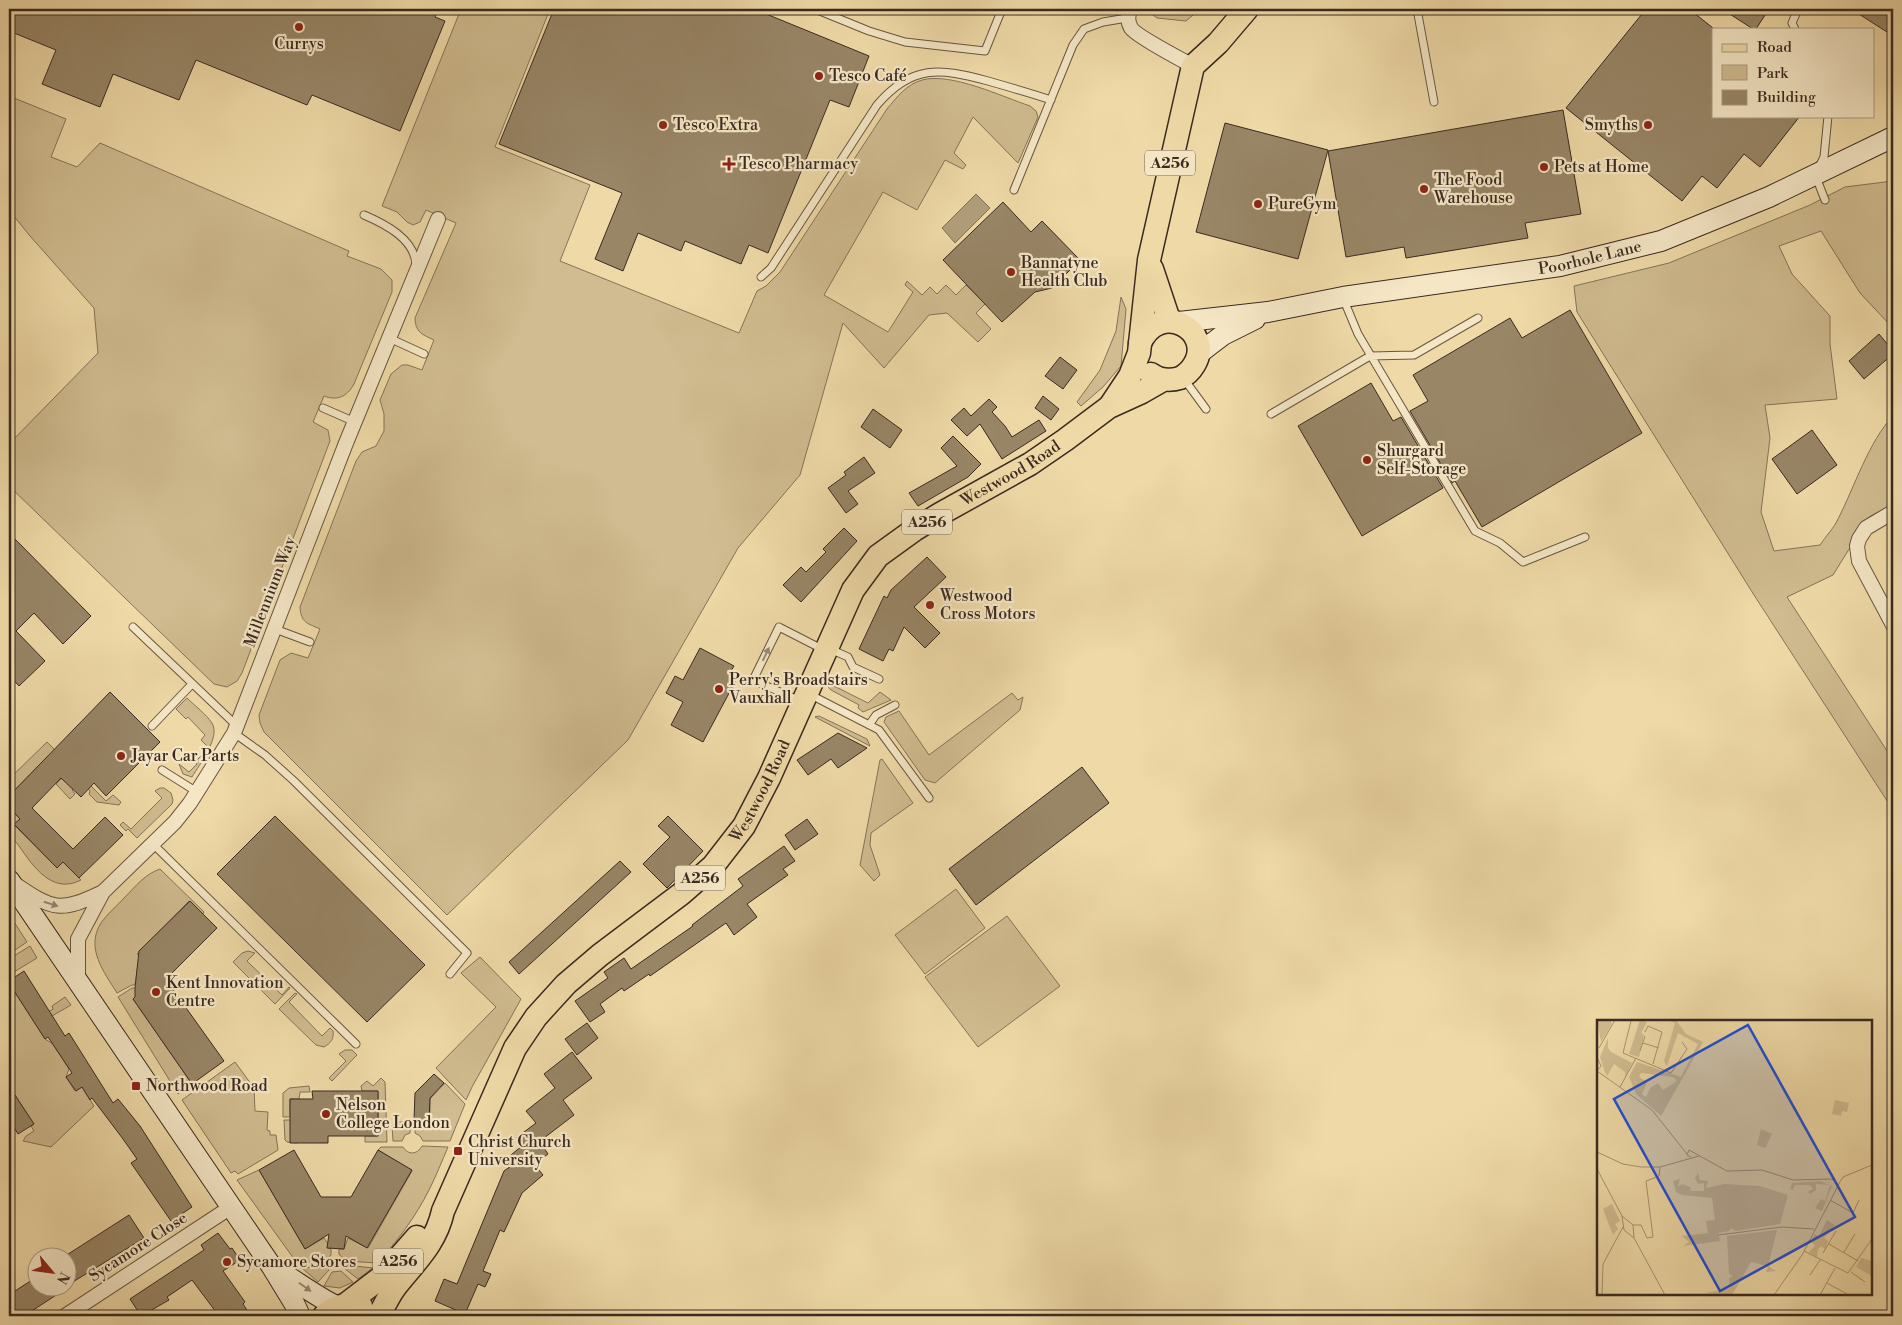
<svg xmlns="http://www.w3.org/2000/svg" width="1902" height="1325" font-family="'Libre Bodoni',serif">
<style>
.green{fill:#d0bc90;stroke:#857359}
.water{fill:#b19e7a;stroke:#817057}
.building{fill:#988667;stroke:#3a2a22}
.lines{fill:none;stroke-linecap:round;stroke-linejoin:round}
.lane-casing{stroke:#675643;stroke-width:9}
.street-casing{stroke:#675643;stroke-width:16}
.secondary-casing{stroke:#3a2a22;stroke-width:22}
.primary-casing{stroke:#3a2a22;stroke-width:25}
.lane{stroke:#f5e7c6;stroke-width:7}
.street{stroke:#f5e7c6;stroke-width:14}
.secondary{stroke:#f5e7c6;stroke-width:20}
.primary{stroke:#efdaa7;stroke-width:22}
.oneway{fill:#988874}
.poi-dot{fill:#8f2418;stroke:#f5e7c6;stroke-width:2}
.labels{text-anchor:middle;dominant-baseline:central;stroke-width:4.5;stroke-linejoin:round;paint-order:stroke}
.shield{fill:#f5e7c6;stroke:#726353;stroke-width:1}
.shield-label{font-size:15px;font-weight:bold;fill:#3a2a22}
.poi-label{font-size:16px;fill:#3a2a22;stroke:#f5e7c6;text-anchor:start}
.street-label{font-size:16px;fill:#3a2a22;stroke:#f5e7c6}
.inset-road{fill:none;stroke:#a79472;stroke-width:1}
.view{fill:#1d4ed8;fill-opacity:0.15;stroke:#1d4ed8;stroke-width:2.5}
.inset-edge{fill:none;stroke:#3a2a22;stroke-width:2.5}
</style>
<rect width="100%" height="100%" fill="#efdaa7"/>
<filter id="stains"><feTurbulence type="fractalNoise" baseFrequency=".004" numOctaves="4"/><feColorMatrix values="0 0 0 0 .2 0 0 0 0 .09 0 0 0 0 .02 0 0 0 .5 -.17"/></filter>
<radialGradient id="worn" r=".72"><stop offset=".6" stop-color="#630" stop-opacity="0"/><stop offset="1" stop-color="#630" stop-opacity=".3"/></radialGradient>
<!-- green -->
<path class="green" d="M461 9H550L495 147 590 185 560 261 739 333 757 291 766 286 780 272 887 109C897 97 907 84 922 80 951 72 1003 97 1030 106L1036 111 1038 117 1018 163 973 117 954 153 966 165 963 169 945 160 917 210 883 192 824 295 888 332 913 292 905 285 907 281 922 295 930 287 937 294 946 285 956 295 966 285 985 304 976 313 991 329 978 342 947 313 929 315 884 368 843 323 800 475 738 548 628 740 447 915 264 732 260 723 259 715 280 660 291 653 308 658 320 629C307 623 301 623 300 607L356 461 362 452 376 446 384 431V414L380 400 391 374 402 365H408L422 370 434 340C423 335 415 332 415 318L456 223 426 210 420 222 413 225 407 222 397 212 382 206Z
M1145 9H1200L1186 21 1157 18Z
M9 96 66 119 51 157 77 167 100 143 349 251 347 256 381 269 392 280V292L354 384C347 397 337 401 324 396L313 422 328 430 330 441 242 673 237 681 227 687 214 684 9 486V444L98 353 94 308 30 236 9 210Z
M1893 181V323L1890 325 1860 293 1821 231 1779 246 1792 274 1830 316V344L1837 399 1765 405 1770 438 1761 512 1774 551 1820 545C1826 536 1834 528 1838 519 1854 488 1869 441 1893 416V504L1869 517 1833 575 1787 597 1893 760V810L1754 595 1577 312 1574 286 1669 263 1810 205 1845 187Z
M1121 297 1126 309 1121 366 1103 387 1081 406 1077 402 1100 370 1116 331Z
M830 684 868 703 880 692 891 700 863 712 858 708 859 705 831 690 828 687Z
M1012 693 1018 700 1023 697 1020 710 935 783 925 780 884 722 886 717 899 711 929 755Z
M187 698C195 706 206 714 212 723 221 737 199 765 192 777L183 774 179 764 189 772 197 764 195 762 209 748 201 740 205 735 188 717 186 719 176 709Z
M819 716 867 739 870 746 815 717Z
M47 742 106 801 113 795 121 802 119 805 97 802 89 794 90 791 80 781 72 790 75 794 70 799 56 784 64 776 46 758 9 796V779Z
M882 759 913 803 871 833 870 845 880 875 874 881 860 865 880 760Z
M160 788H164L171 793 173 800 172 804 137 838 128 829 126 831 120 825 123 822 131 829 162 798 155 791Z
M9 807 20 819 14 825 57 868 63 862 81 880C52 895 33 866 19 846 16 842 9 834 9 831 7 824 9 814 9 807Z
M160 869 204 912 203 914 189 901 137 954 142 959 138 964 135 985H132L117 993C104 972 85 948 101 923 107 914 117 906 125 897 136 886 145 874 160 869Z
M956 889 985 928 925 974 895 935Z
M9 914 27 942 9 954Z
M1007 916 1060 986 978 1047 925 977Z
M30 946 37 958 9 975V959Z
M248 951 255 953 247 961 282 995 289 987 290 988 275 1004 233 962 242 953Z
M480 957 521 999 472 1087 466 1100 436 1068 496 1007 461 973Z
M9 983 45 1039 53 1044 69 1069 66 1077 75 1091 82 1087 94 1106 51 1147 23 1141 26 1136 34 1131 31 1126 34 1124 9 1086Z
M132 988H135L139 995 133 999 192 1084 178 1094 118 997Z
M295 993 297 994 289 1002 322 1036 330 1028 333 1031C334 1039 331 1043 324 1047L316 1045 279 1009Z
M65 997 71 1005 52 1016 48 1012 53 1009 52 1006Z
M345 1050H352L357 1055 332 1081 329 1078 346 1061 339 1054Z
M235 1062 254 1088 255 1111 268 1112 267 1130 270 1131V1135H276L278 1150 238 1174 235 1171 231 1173 182 1100Z
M381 1078 385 1082 387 1142H365V1136H378V1091H362L361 1086 367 1081 373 1086Z
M445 1083 465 1104 450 1141H423L420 1136 415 1133V1122H430V1099Z
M309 1086 310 1092H300L299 1099H290V1117H283V1093L289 1088Z
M284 1120H290L297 1137V1143L287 1142 285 1140Z
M398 1122H410V1133L405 1135 402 1141H393L392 1126H398Z
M422 1146 448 1147C442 1161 436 1176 429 1190 416 1216 397 1242 377 1263L345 1261 339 1254V1249H344L348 1238 368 1248 412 1171 378 1150 381 1147H403C408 1155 417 1155 422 1146Z
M259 1170 305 1249 324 1238 328 1244V1248L331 1249V1255L326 1261 297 1263 237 1180Z
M345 1265 373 1268 358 1279 344 1268Z
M326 1266 329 1270 318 1282 302 1268Z
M341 1271 353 1282 340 1288 324 1286 332 1272Z"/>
<!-- water -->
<path class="water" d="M976 194 990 208 955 243 942 228Z"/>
<!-- building -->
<path class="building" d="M9 9H438L435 17 445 21 400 131 312 95 307 105 196 60 179 100 113 74 100 107 42 84 56 50 9 31Z
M554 9H754L869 56 849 107 830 100 768 253 749 245 741 264 685 241 681 251 638 233 623 271 595 259 622 193 499 144Z
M1646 9H1689L1713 28V116H1800L1760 167 1744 154 1717 188 1702 176 1682 201 1566 108Z
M1722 9H1769L1756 29H1753Z
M1851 9H1893V23L1887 32Z
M1563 110 1581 214 1525 223 1528 238 1406 258 1404 247 1346 257 1328 151Z
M1225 123 1328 150 1298 259 1196 232Z
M1003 202 1031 232 1042 221 1080 260 1052 288 1035 292 1002 322 943 260Z
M1570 310 1642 433 1482 527 1455 481 1452 483 1410 411 1428 401 1413 375 1510 318 1522 338Z
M1879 334 1893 351V354L1864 379 1849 361Z
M1060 357 1077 370 1063 389 1045 376Z
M1371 383 1393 421 1401 417 1443 488 1362 536 1298 426Z
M1043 396 1059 409 1051 420 1035 408Z
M989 399 997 407 992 412 1005 426 1012 437 1039 420 1046 431 1002 459 980 424 967 436 951 420 964 408 971 416Z
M873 409 902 430 890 448 861 427Z
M1812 430 1837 465 1797 494 1772 459Z
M953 436 981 464 968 477 918 506 909 493 957 466 941 448Z
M864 457 875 473 848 491 858 504 846 513 828 488 846 475 844 472Z
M844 528 857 541 801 602 783 585 801 567 806 572 826 552 823 549Z
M9 533 91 616 63 644 34 613 16 631 45 661 19 686 9 675Z
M927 557 946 577 914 607 940 633 925 648 904 627 893 651 889 649 883 661 859 649 884 596 887 598 891 590Z
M700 648 734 666 731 671 735 682 703 742 671 725 683 702 666 693 675 676 683 680Z
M110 692 160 742 106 796 94 783 81 797 61 778 32 808 73 849 105 817 123 835 79 878 63 862 57 868 14 824 20 819 9 807V796Z
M838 733 867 748 838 768 831 759 808 775 797 760Z
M1082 767 1109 803 976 905 949 869Z
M275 816 425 965 367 1022 217 874Z
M668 816 703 851 667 888 643 864 670 837 658 826Z
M807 819 818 834 795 850 785 835Z
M784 846 795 861 783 869 788 875 747 904 757 917 734 935 726 923 650 976 649 974 624 991 622 988 600 1004 605 1012 590 1022 575 1001 608 978 604 972 624 958 631 969 693 926 692 925 743 886 738 879Z
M620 861 631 872 519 974 509 962Z
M190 901 217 928 170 975 169 984 224 1061 192 1084 133 999 135 997V988L139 951Z
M24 971 65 1036 69 1033 113 1103 118 1099 140 1126 192 1207 171 1221 131 1163 137 1159 123 1139 92 1098 90 1100 82 1087 76 1091 66 1077 72 1073 48 1037 45 1039 9 983V981Z
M587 1023 598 1038 577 1055 565 1039Z
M572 1052 592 1078 563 1100 574 1115 544 1138 549 1144 544 1148 548 1154 534 1164 543 1175 522 1193 504 1232 500 1230 483 1271 491 1274 485 1287 478 1284 465 1314 435 1301 444 1279 457 1284 504 1171 511 1166 506 1159 522 1146 516 1138 536 1123 526 1111 555 1088 544 1074Z
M434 1074 444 1083 430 1098 429 1121 414 1120 415 1093Z
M9 1086 34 1124 18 1134 9 1119Z
M312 1091H378V1136H328V1143H290V1099H313Z
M294 1150 321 1197H351L378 1150 412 1170 367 1248 346 1236 344 1249 327 1248 329 1234 305 1249 259 1170Z
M129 1215 144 1238 68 1285V1258H62Z
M218 1233 230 1249 232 1248 240 1260 223 1271 245 1302 243 1304 251 1316H219L192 1280 167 1297 169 1300 141 1316 130 1299 204 1250 201 1245Z
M35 1278 38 1282V1288H67L24 1316H9V1295Z"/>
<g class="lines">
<defs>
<path id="lane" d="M815 9 869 31 905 42 985 51 1002 9
M1417 9 1434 102
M1795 29 1792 23 1798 9
M1819 167 1824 157 1828 116
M1816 177 1825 200
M1014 190 1073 45 1084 29 1103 22 1127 18
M364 215C385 224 415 239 416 265
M761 277 771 268 877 105C912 64 940 68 988 81 1009 87 1030 93 1051 100
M1343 298 1358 334 1475 531 1500 543 1523 562 1585 537
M389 338 424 354
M1184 379 1206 409
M323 408 355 422
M1271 414 1370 356 1414 355 1478 318
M133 627 237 726
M275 629 310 642
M830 649 848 657 853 667 879 679
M809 694 879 730 929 798
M800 701 753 680 779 627 822 649
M869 725 876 715 895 705
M152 726 192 684
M234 733 265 755 294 781 467 953 450 974
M162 770 197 792
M153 844 356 1044"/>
<path id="street" d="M1130 9C1128 16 1127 21 1131 28 1136 36 1182 60 1193 66
M1893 512 1866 528 1859 539 1857 546 1859 561 1893 625
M15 884C54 911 61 912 103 892
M78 980V939L103 892 175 822 190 803 234 733 346 443 438 219
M65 1316 231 1207"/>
<g id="secondary">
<path id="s1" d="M1179 322 1268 312 1343 297 1560 266 1661 241 1769 197 1893 137"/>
<path d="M1198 354 1223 335 1255 319"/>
<path d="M9 880 272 1267 294 1303 300 1316"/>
<path d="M274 1268C295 1280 315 1296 338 1307"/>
</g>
<g id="primary">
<path d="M1152 269 1169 320"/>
<path d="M1140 343C1160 299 1215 331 1194 365 1191 370 1186 375 1180 378 1170 381 1159 380 1151 374"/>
<path d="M1110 406 1130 376 1139 353 1149 260 1193 66 1218 43 1247 9"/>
<path d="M345 1305 383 1276 417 1237"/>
<path d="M324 1316C333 1306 347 1303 361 1306"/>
<path id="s2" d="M379 1316C384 1306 389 1295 396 1286 416 1261 436 1243 443 1211L515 1048 536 1017 566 984 600 955 681 894 713 866 744 826 769 778 853 590 878 556 914 530 940 514 1030 464 1065 440 1109 407 1142 392 1163 380"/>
</g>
</defs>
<!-- lane casing -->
<use href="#lane" class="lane-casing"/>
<!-- street casing -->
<use href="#street" class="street-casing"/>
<!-- secondary casing -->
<use href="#secondary" class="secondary-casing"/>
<!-- primary casing -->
<use href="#primary" class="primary-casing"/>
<!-- lane -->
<use href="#lane" class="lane"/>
<!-- street -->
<use href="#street" class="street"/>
<!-- secondary -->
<use href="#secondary" class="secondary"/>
<!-- primary -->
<use href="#primary" class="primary"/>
</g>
<!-- one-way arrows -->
<defs><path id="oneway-solid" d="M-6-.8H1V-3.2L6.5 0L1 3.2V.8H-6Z" transform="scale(1.25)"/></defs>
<g class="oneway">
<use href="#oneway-solid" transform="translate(766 654) rotate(-64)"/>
<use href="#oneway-solid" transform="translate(51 904) rotate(18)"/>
<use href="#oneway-solid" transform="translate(305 1287) rotate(35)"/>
</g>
<!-- markers -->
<g class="poi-dot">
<circle cx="299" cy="27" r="5"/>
<circle cx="819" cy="76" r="5"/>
<circle cx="663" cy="125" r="5"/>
<circle cx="1648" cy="125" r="5"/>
<path d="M726.5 156.5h5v5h5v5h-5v5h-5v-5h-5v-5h5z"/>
<circle cx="1544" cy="167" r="5"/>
<circle cx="1424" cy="189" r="5"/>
<circle cx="1258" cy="204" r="5"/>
<circle cx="1011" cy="272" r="5"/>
<circle cx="1367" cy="460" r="5"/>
<circle cx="930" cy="605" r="5"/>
<circle cx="719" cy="689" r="5"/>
<circle cx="121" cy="756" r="5"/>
<circle cx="156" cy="992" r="5"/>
<rect x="131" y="1081" width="10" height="10" rx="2.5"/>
<circle cx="326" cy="1114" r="5"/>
<rect x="453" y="1146" width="10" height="10" rx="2.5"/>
<circle cx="227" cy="1262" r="5"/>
</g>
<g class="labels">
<!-- shield labels -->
<g class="shield">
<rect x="1145" y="150.5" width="50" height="25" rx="4"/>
<rect x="902" y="509.5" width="50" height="25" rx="4"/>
<rect x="675" y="865.5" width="50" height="25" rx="4"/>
<rect x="373" y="1248.5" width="50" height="25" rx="4"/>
</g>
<g class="shield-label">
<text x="1170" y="163">A256</text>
<text x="927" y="522">A256</text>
<text x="700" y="878">A256</text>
<text x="398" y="1261">A256</text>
</g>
<!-- poi labels -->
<g class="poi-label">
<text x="299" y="44" text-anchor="middle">Currys</text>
<text x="829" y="76">Tesco Café</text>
<text x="673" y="125">Tesco Extra</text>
<text x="1638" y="125" text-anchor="end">Smyths</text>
<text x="739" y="164">Tesco Pharmacy</text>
<text x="1554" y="167">Pets at Home</text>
<text x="1434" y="180">The Food<tspan x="1434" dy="18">Warehouse</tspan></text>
<text x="1268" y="204">PureGym</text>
<text x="1021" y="263">Bannatyne<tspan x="1021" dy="18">Health Club</tspan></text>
<text x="1377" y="451">Shurgard<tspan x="1377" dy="18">Self-Storage</tspan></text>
<text x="940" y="596">Westwood<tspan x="940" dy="18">Cross Motors</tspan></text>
<text x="729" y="680">Perry's Broadstairs<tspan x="729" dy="18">Vauxhall</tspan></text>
<text x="131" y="756">Jayar Car Parts</text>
<text x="166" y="983">Kent Innovation<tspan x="166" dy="18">Centre</tspan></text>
<text x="146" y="1086">Northwood Road</text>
<text x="336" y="1105">Nelson<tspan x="336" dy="18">College London</tspan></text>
<text x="468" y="1142">Christ Church<tspan x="468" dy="18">University</tspan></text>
<text x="237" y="1262">Sycamore Stores</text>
</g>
<!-- street labels -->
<g class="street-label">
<text stroke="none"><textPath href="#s1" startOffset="416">Poorhole Lane</textPath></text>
<text stroke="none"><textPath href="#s2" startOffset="1082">Westwood Road</textPath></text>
<text transform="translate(270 592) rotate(-69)">Millennium Way</text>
<text stroke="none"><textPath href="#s2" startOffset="662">Westwood Road</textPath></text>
<text transform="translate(138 1247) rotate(-33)">Sycamore Close</text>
</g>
</g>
<!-- overview -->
<g transform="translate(1597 1020)">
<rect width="275" height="275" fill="#efdaa7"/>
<path d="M0 0H13L15 4 4 22ZM43 0 50 2 44 13 47 15 42 37 32 34ZM70 0H79L89 14 106 22 64 96 39 74 32 57 40 42 84 57 101 24 81 13 70 46 67 41 78 3ZM44 53 76 57 80 61 66 70 61 63 53 68 49 77 45 74 50 62 42 57ZM11 18V28L14 32 35 43 28 58V52L17 44 10 56 7 50 3 37ZM238 80 252 83 250 92 245 91 244 96 235 94ZM164 109 175 114 168 128 160 125ZM101 153 103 160 111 161 109 168 127 164 163 166 191 175 183 204 139 211 134 208 132 211 121 213 123 221 86 226 92 222 85 216 111 213 109 201 118 200 115 178 85 175 79 172 76 161 83 159 81 166 86 164 93 167 94 171H107V163L101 164 98 158ZM223 161 235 166 225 191 218 188 224 179 228 181 233 165 219 164V170L213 174 211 172 216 169 213 165H198L196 170 193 169 195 163ZM15 184 23 201 18 204 21 209 16 215 6 189ZM230 200 238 205 227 218 231 221 228 229 224 226 221 229 220 237 212 232 218 226 214 221 218 214 222 216ZM180 210 171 246 179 251 169 252 171 246 154 242 135 275 108 273 133 268 132 258 136 257 132 253 130 216ZM264 238 275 241V256L259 247Z" fill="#d0bc90" fill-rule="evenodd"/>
<path class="inset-road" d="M34 1 26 33 74 53 90 29 85 22M0 11V35M48 12 51 6 65 12 56 44M46 23 62 28M2 28 18 0M43 31 48 16M0 37 4 46 0 51M0 51 55 90 90 134M23 67 39 38M0 132 26 144 44 147H63L102 136M94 137 90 135 92 130 130 151 165 150 196 160 235 159M0 149 25 196 36 205 37 218M235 159 241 165 246 157 275 145M233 180 256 193 262 180M25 196 27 210 37 218 68 275M36 205H44L50 218 56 217 49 161 62 156 63 147M121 215 185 207 217 209M232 224 261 241M207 231 251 253 275 219M247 232 258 214M226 233 239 211M254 252 268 262M213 255 223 240M230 263 250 274M5 275 6 244 26 207M177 275 205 235 242 164M223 275 238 248"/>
<path class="view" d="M151 5 258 197 123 271 17 79Z"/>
<rect width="275" height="275" class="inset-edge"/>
</g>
<!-- margin -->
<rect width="1902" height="1325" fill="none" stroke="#efdaa7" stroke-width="30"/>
<rect x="10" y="10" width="1882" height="1305" fill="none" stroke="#3a2a22" stroke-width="2.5"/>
<rect x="15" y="15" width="1872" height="1295" fill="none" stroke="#3a2a22"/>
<!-- legend -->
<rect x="1712" y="28" width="162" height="90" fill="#f5e7c6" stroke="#aa9b84"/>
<rect x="1722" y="44" width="25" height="8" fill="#efdaa7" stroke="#aa9b84"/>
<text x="1757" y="52" font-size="15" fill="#3a2a22">Road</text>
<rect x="1722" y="65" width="25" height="15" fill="#d0bc90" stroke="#aa9b84"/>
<text x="1757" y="78" font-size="15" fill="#3a2a22">Park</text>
<rect x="1722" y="90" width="25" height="15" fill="#988667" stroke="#aa9b84"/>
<text x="1757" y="102" font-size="15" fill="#3a2a22">Building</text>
<!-- north arrow -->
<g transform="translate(52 1272) rotate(119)"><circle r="24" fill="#f5e7c6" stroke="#aa9b84"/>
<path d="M0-4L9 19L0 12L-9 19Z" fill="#8f2418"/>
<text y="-8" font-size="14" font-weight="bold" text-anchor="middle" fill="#3a2a22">N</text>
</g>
<rect width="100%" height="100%" filter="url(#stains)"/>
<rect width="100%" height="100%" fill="url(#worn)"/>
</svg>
